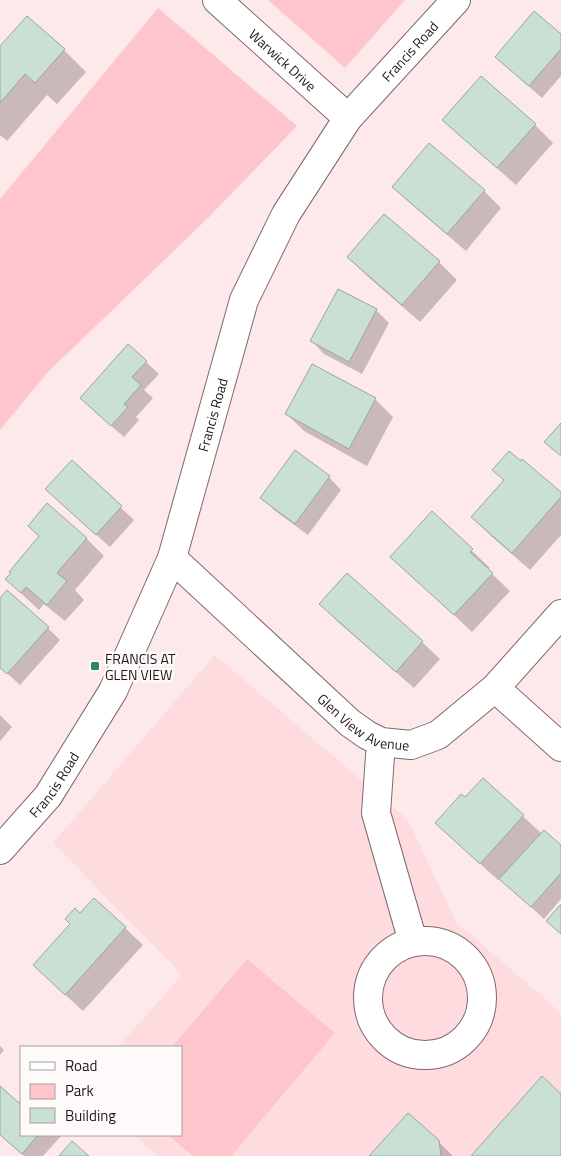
<svg xmlns="http://www.w3.org/2000/svg" width="561" height="1156" font-family="'Titillium Web',sans-serif">
<style>
.built{fill:#fedbdf}
.green{fill:#ffc5cc}
.shadow{fill:#0003}
.building{fill:#cae0d2;stroke:#95aa9d}
.lines{fill:none;stroke-linecap:round;stroke-linejoin:round}
.minor-casing{stroke:#7f686b;stroke-width:30}
.minor{stroke:#fff;stroke-width:28}
.poi-dot{fill:#30895e;stroke:#fffafa;stroke-width:2}
.labels{text-anchor:middle;dominant-baseline:central;stroke-width:5;stroke-linejoin:round;paint-order:stroke}
.street-label{font-size:14px;fill:#211819;stroke:#fffafa}
.poi-label{font-size:14px;fill:#211819;stroke:#fffafa;text-anchor:start}
</style>
<rect width="100%" height="100%" fill="#fde8ea"/>
<!-- built -->
<path class="built" d="M215 655 408 820 456 922 561 1013V1156H158L134 1135H181V1047H118L182 975 53 843Z"/>
<!-- green -->
<path class="green" d="M268 0H405L345 68Z
M158 8 297 126 207 219 47 373 0 430V199Z
M247 959 335 1033 231 1156H193L168 1135H181V1047H172Z"/>
<!-- shadow -->
<path class="shadow" d="M27 18 64 50 86 72 57 104 47 95 7 141 0 135V48Z
M561 36V76L542 98 510 70 497 57Z
M444 120 535 125 553 143 516 185 461 137Z
M394 187 484 191 501 208 466 251 411 204Z
M348 257 439 262 457 280 420 322 366 275Z
M339 290 376 310 389 323 362 374 324 354 312 341Z
M146 362 159 374 144 390 153 398 136 417 139 420 124 437 94 411Z
M375 399 393 417 367 466 304 431 287 414Z
M72 462 134 520 110 547 59 502Z
M329 477 341 490 308 535 274 510 262 498Z
M561 494V535L530 570 490 535 472 517Z
M47 505 87 539 104 556 75 590 84 600 65 621 44 604 39 610 25 597 7 579 40 537Z
M432 513 490 568 488 570 510 591 472 632 410 574Z
M0 600 48 628 60 640 20 685 0 667Z
M321 604 422 642 440 659 414 688 338 622Z
M0 715 12 727 0 741Z
M483 779 542 834 561 847V899L544 919 500 878 498 880 454 840 465 799Z
M81 915 125 928 143 945 83 1011 52 983Z
M0 1046 4 1050 0 1055Z
M0 1088 19 1105 21 1102V1135H62L43 1156H24L0 1135Z
M438 1141 453 1156H371Z"/>
<!-- building -->
<path class="building" d="M534 11 561 34V49L529 86 495 57Z
M27 16 65 49 35 83 25 74 0 103V46Z
M481 76 536 124 497 168 442 120Z
M429 143 485 190 447 234 392 187Z
M384 214 440 261 402 305 347 257Z
M338 289 377 309 349 362 310 341Z
M128 344 147 361 132 377 141 385 124 404 128 407 111 426 80 398Z
M312 364 376 398 349 449 285 414Z
M561 423V456L544 442Z
M295 450 330 476 295 524 260 498Z
M509 451 521 461 522 459 561 492V497L512 553 471 517 504 480 492 470Z
M72 460 122 506 96 535 45 489Z
M47 503 87 538 57 573 67 581 47 605 26 587 21 593 5 579 11 573 9 572 39 536 28 526Z
M432 511 473 549 470 552 493 573 454 615 390 557Z
M347 573 423 641 396 672 319 604Z
M7 590 49 627 7 674 0 668V598Z
M483 778 524 815 480 864 435 823 461 794 465 797Z
M544 830 561 845V873L531 907 499 879Z
M94 898 126 927 65 995 33 965 70 924 65 919 75 908 80 913Z
M561 904V934L546 921Z
M542 1076 561 1094V1156H471Z
M0 1086 19 1103 21 1100V1135H38L22 1154 0 1135Z
M408 1113 439 1140 441 1156H369Z
M72 1141 89 1156H59Z"/>
<g class="lines">
<defs>
<g id="minor">
<path id="s1" d="M217 0 348 118"/>
<path id="s2" d="M172 558 350 723 367 735 381 742 411 745 438 735 495 688 561 614"/>
<path d="M495 688 561 747"/>
<path d="M381 742 376 813 413 942"/>
<path id="s3" d="M0 850 48 796 113 691 172 558 244 300 286 214 348 118 456 0"/>
<circle cx="425" cy="998" r="57"/>
</g>
</defs>
<!-- minor casing -->
<use href="#minor" class="minor-casing"/>
<!-- minor -->
<use href="#minor" class="minor"/>
</g>
<!-- markers -->
<rect class="poi-dot" x="90" y="661" width="10" height="10" rx="2.5"/>
<g class="labels">
<!-- street labels -->
<g class="street-label">
<text stroke="none"><textPath href="#s3" startOffset="910">Francis Road</textPath></text>
<text stroke="none"><textPath href="#s1" startOffset="89">Warwick Drive</textPath></text>
<text stroke="none"><textPath href="#s3" startOffset="490">Francis Road</textPath></text>
<text stroke="none"><textPath href="#s2" startOffset="255">Glen View Avenue</textPath></text>
<text stroke="none"><textPath href="#s3" startOffset="85">Francis Road</textPath></text>
</g>
<!-- poi labels -->
<g class="poi-label">
<text x="105" y="658">FRANCIS AT<tspan x="105" dy="16">GLEN VIEW</tspan></text>
</g>
</g>
<!-- legend -->
<rect x="20" y="1046" width="162" height="90" fill="#fffafa" stroke="#a6a0a0"/>
<rect x="30" y="1062" width="25" height="8" fill="#ffffff" stroke="#a6a0a0"/>
<text x="65" y="1071" font-size="15" fill="#211819">Road</text>
<rect x="30" y="1084" width="25" height="15" fill="#ffc5cc" stroke="#a6a0a0"/>
<text x="65" y="1096" font-size="15" fill="#211819">Park</text>
<rect x="30" y="1108" width="25" height="15" fill="#cae0d2" stroke="#a6a0a0"/>
<text x="65" y="1121" font-size="15" fill="#211819">Building</text>
</svg>
